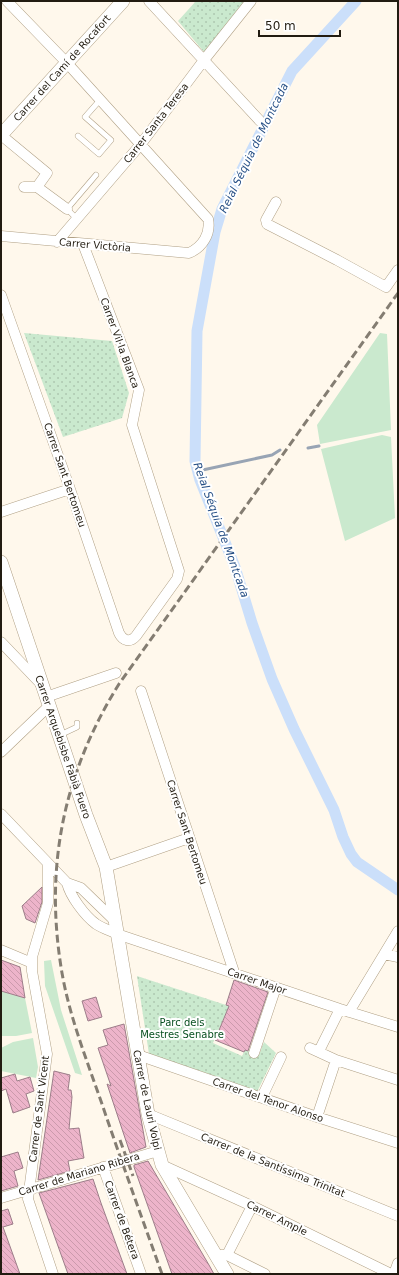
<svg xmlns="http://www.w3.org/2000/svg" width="399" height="1275" font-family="'DejaVu Sans',sans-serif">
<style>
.green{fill:#cae9ce}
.park{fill:url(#park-dots)}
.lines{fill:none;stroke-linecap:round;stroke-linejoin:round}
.stream{stroke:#98a4b4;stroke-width:3}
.canal{stroke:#cbdffa;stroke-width:11}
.building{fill:url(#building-back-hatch);stroke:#9c7d89}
.lane-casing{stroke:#b0a085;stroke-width:6}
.street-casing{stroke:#b0a085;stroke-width:11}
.secondary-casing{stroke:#b0a085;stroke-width:14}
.lane{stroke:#fff;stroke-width:5}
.street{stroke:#fff;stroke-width:10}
.secondary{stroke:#fff;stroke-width:13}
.rail{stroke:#847d72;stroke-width:3;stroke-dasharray:8 4;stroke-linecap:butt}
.labels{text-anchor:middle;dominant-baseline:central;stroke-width:4;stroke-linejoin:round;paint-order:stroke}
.street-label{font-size:10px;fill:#221c11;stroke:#fff}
.park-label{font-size:10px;fill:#074f1f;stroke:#fff}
.water-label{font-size:11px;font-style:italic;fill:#275086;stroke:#fff}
</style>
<defs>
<pattern id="park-dots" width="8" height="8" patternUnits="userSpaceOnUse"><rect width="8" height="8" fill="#cae9ce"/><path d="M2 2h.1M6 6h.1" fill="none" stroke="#adc7b0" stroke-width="1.8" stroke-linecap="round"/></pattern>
<pattern id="building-back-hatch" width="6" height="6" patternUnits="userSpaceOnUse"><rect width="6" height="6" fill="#edb4ca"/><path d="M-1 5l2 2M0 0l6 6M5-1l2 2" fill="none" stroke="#cb9aac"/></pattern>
</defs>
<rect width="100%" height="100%" fill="#fff8ec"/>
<!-- green -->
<path class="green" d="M380 333 387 334 391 430 320 444 317 425Z
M382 435 391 437 395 518 345 541 321 449Z
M51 960 61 1010 82 1075 75 1073 45 986 44 961Z
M1 991 25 998 32 1033 16 1036H1Z
M33 1038 38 1067 36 1078 1 1071V1048L13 1042Z"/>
<!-- park -->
<path class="park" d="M196 1H248L204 52 178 21Z
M24 333 112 341 129 393 122 418 63 437Z
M137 976 229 1006 213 1043 242 1056 245 1050 259 1055 264 1042 276 1053 257 1092 149 1054Z"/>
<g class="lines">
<!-- stream -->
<path class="stream" d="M308 448 319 446
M198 471 272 455 280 450"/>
<!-- canal -->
<path class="canal" d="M356 1 292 71 222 209 215 232 197 331 195 461 200 480 235 567 252 623 272 679 294 729 334 810 343 837 351 854 357 862 398 890"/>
</g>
<!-- building -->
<path class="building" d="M42 887V902L35 923 26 919 22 906Z
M1 960 20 967 25 998 1 991Z
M234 980 268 992 248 1051 245 1050 244 1052 215 1040 229 1006 226 1005Z
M96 997 102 1017 88 1021 82 1001Z
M124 1024 146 1147 130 1153 107 1084 111 1086 98 1048 108 1045 103 1030Z
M54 1071 70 1075 68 1090H71L72 1097 69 1129 79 1128 84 1158 68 1161 70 1171 38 1180Z
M15 1074 17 1081 30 1077 34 1091 26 1094 30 1107 13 1113 6 1089 1 1091V1078Z
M18 1152 23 1168 14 1171 18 1186 1 1191V1157Z
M148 1161 209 1265 214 1274H172L134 1167V1165Z
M93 1179 101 1203 127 1274H68L39 1193Z
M8 1209 13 1224 3 1227 20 1274H1V1211Z"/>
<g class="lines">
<defs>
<path id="lane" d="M78 136 99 154 111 140 85 117 100 100
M77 219 67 209 96 175
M60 735 77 727V723"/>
<path id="street" d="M149 1 260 121
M1 135 47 173 37 187H24
M37 187 67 209
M276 202 266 220 267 224 337 260 386 287 398 270
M1 236 189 253C203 247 211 233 208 219L67 63 7 1
M57 242 141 144 204 60 251 1
M1 295 70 489 119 633C123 641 130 643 136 636L177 579 179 571 132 425 139 390 83 244
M1 512 70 489
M1 642 41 684
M141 691 234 972
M46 697 116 673
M1 752 49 706
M1 814 67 883
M48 864V903L32 957V971L47 1054 28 1199 53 1274
M106 867 189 838
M67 883C70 896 85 916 96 924 102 928 111 931 117 934L340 1009 398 1027
M67 883 81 888 115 921
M1 950 32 963
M384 954 398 957
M349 1012 398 931
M310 1048 336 1060 398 1080
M319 1051 340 1009
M254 1053 276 987
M138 1055 317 1117 398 1143
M262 1097 281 1057
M148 1114 398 1216
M317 1117 336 1060
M162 1165 252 1206 391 1274
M103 1167 141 1274
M1 1198 158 1151
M221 1255H227L265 1274
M227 1255 252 1206
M394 1274 398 1263"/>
<path id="secondary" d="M1 135 123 1
M1 562 86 815 106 867 148 1114 162 1165 227 1274"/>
</defs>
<!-- lane casing -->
<use href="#lane" class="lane-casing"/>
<!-- street casing -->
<use href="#street" class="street-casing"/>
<!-- secondary casing -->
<use href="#secondary" class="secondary-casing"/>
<!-- lane -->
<use href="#lane" class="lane"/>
<!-- street -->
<use href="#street" class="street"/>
<!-- secondary -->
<use href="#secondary" class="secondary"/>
<!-- rail -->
<path class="rail" d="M120 1140 133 1176
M162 1274C142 1218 122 1163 103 1107 88 1063 70 1019 62 973 44 868 63 774 119 684L398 293"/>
</g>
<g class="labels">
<!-- street labels -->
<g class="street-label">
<text transform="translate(62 68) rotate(-48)">Carrer del Camí de Rocafort</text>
<text transform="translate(156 123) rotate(-52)">Carrer Santa Teresa</text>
<text transform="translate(95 245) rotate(5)">Carrer Victòria</text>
<text transform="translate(120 343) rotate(70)">Carrer Vil·la Blanca</text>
<text transform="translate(65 475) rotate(71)">Carrer Sant Bertomeu</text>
<text transform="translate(63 747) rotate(71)">Carrer Arquebisbe Fabià Fuero</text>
<text transform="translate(187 832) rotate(72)">Carrer Sant Bertomeu</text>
<text transform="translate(257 981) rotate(19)">Carrer Major</text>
<text transform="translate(147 1100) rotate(78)">Carrer de Lauri Volpi</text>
<text transform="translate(268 1100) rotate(19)">Carrer del Tenor Alonso</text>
<text transform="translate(39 1109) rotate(-83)">Carrer de Sant Vicent</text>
<text transform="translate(273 1165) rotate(22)">Carrer de la Santíssima Trinitat</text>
<text transform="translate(79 1174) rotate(-17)">Carrer de Mariano Ribera</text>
<text transform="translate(277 1218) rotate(26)">Carrer Ample</text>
<text transform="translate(122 1220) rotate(70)">Carrer de Bétera</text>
</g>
<!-- park labels -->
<g class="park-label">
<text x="182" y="1022">Parc dels<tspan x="182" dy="12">Mestres Senabre</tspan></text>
</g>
<!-- water labels -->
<g class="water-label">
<text transform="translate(254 148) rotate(-64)">Reial Séquia de Montcada</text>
<text transform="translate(221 530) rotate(70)">Reial Séquia de Montcada</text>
</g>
</g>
<!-- border -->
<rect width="399" height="1275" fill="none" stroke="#221c11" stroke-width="4"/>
<!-- scale -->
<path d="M259 30v6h81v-6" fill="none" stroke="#221c11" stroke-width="2"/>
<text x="265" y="30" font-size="12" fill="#221c11" stroke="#ffffff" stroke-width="3" paint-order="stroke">50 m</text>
</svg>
